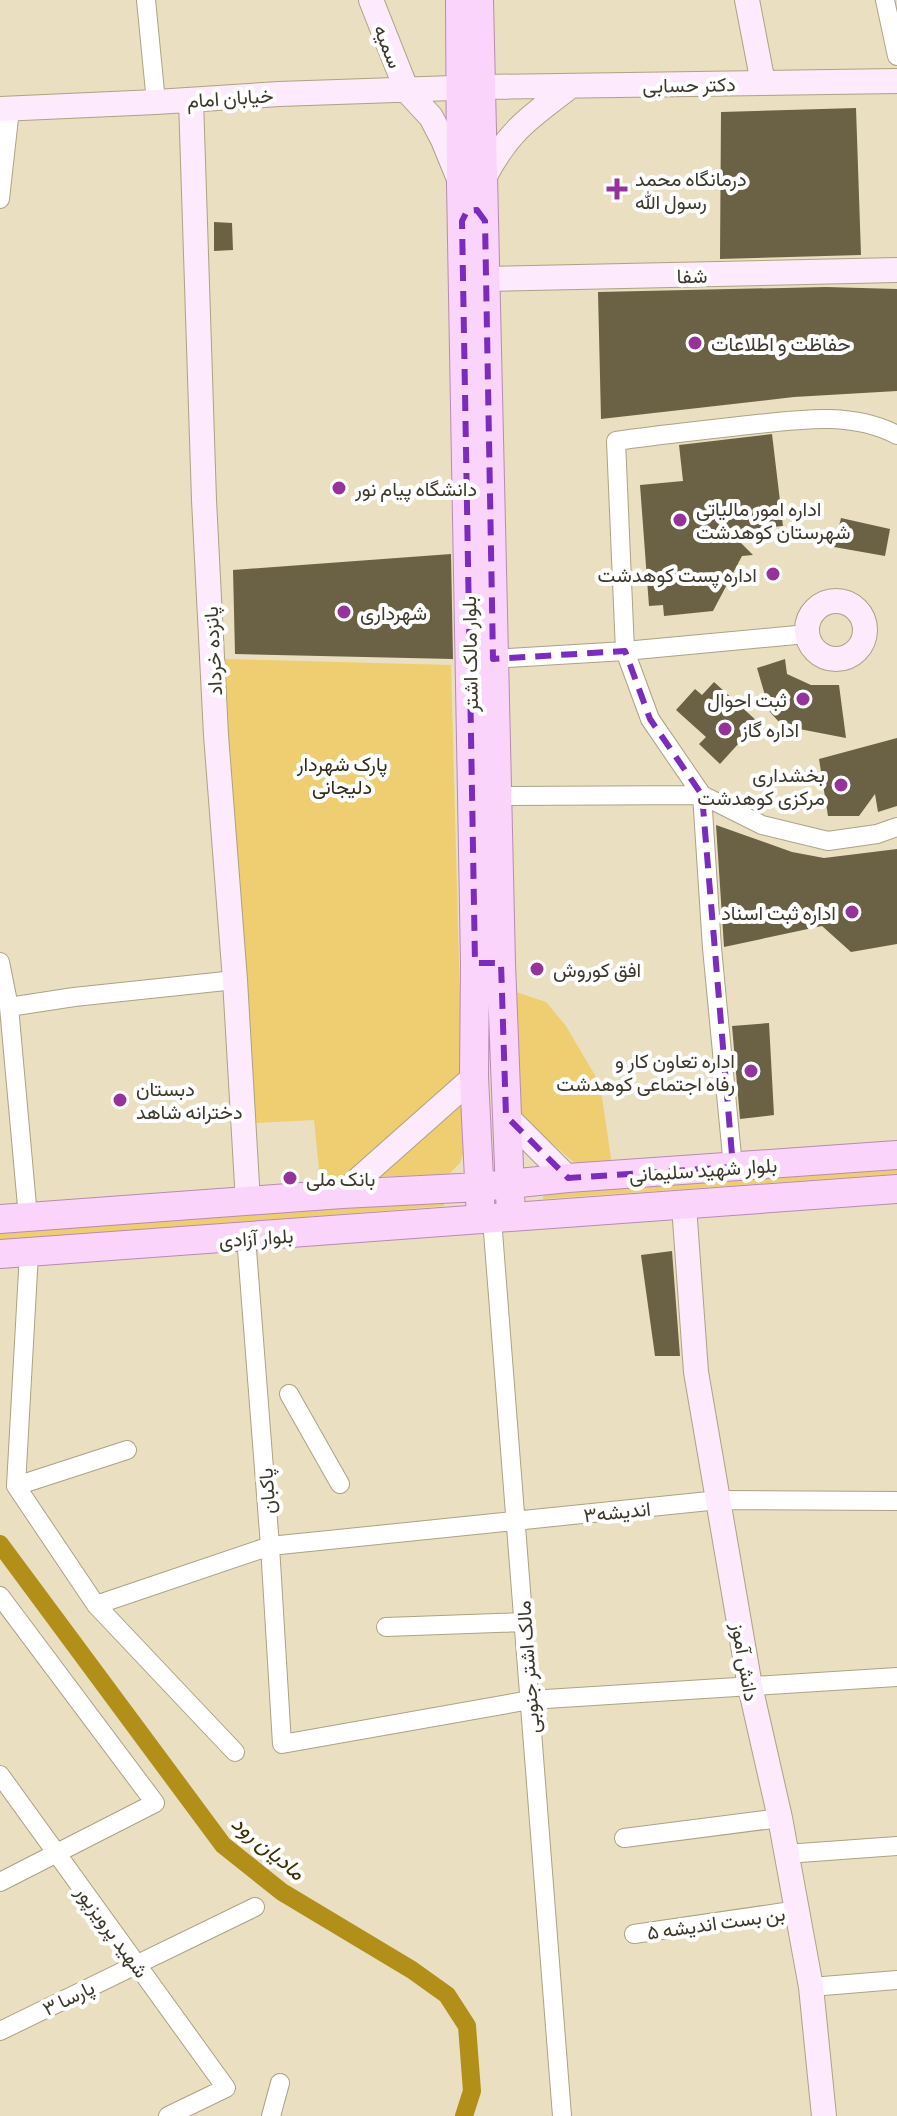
<svg xmlns="http://www.w3.org/2000/svg" width="897" height="2116" font-family="Commissioner,Vazirmatn,sans-serif">
<style>
.green{fill:#eece71}
.lines{fill:none;stroke-linecap:round;stroke-linejoin:round}
.canal{stroke:#b18f18;stroke-width:18}
.building{fill:#6b6246}
.street-casing{stroke:#aca284;stroke-width:20}
.secondary-casing{stroke:#aca284;stroke-width:26}
.primary-casing{stroke:#b78bb1;stroke-width:30}
.street{stroke:#fff;stroke-width:18}
.secondary{stroke:#fdeafd;stroke-width:24}
.primary{stroke:#fbd4fb;stroke-width:28}
.marked{fill:none;stroke:#7b2cbf;stroke-width:6;stroke-dasharray:16 10;stroke-linejoin:round}
.poi-dot{fill:#95339a;stroke:#fff;stroke-width:3}
.labels{text-anchor:middle;dominant-baseline:central;stroke-width:8;stroke-linejoin:round;paint-order:stroke}
.street-label{font-size:20px;fill:#3d382c;stroke:#fff}
.poi-label{font-size:20px;fill:#3d382c;stroke:#fff;text-anchor:start}
.park-label{font-size:20px;fill:#312b19;stroke:#fff}
.water-label{font-size:22px;font-style:italic;fill:#3d2f00;stroke:#fff}
</style>
<rect width="100%" height="100%" fill="#eadfc0"/>
<!-- green -->
<path class="green" d="M223 659 451 665 464 1151 460 1163 449 1174 320 1179 314 1120 255 1123Z
M513 991 546 1002 566 1026 600 1084 612 1165H577L519 1115Z
M897 1167V1174L543 1199 544 1191Z
M444 1200V1206L0 1241V1233Z"/>
<g class="lines">
<!-- canal -->
<path class="canal" d="M0 1544 223 1845 282 1892 412 1970 447 1995 467 2026 472 2091 464 2116"/>
</g>
<!-- building -->
<path class="building" d="M856 108 861 255 720 259 721 112Z
M214 222 232 223 233 250 214 251Z
M826 287 897 289V391L794 397 601 419 598 292Z
M772 434 783 526 729 531 753 555 742 556 713 611 664 616 663 605 649 606 640 485 683 481 679 445Z
M841 518 890 529 885 556 834 547Z
M451 554 453 659 235 654 233 570Z
M785 659 787 674 811 685H839L846 738 789 727 779 722 770 712 757 668Z
M714 682 758 722 720 764 699 744 706 737 676 710 695 689 702 695Z
M897 738V806L878 812 875 794 859 816H828L819 759Z
M716 825 792 852 824 858 897 849V944L851 952 822 926 724 947Z
M769 1023 774 1115 740 1119 732 1026Z
M672 1251 680 1356H655L641 1255Z"/>
<g class="lines">
<defs>
<path id="street" d="M146 0 156 102
M885 0 897 56
M0 199 10 109
M897 435C848 409 791 421 739 426 698 431 657 435 616 441L625 651 650 719 702 795 762 825 828 841 877 834 897 827
M493 659 625 651 807 634
M497 796 702 795 712 948 733 1167
M0 962 9 1007 28 1217
M9 1007 74 997 235 980
M492 1219 562 2116
M246 1237 270 1546 282 1744 530 1700 897 1677
M29 1253 16 1486 96 1605 235 1752
M289 1394 340 1484
M16 1486 127 1450
M0 1596 155 1803 0 1882
M96 1605 270 1546 719 1500 897 1501
M386 1627 523 1622
M0 1775 226 2088 168 2116
M624 1838 780 1818
M786 1854 897 1846
M634 1934 798 1910
M811 1987 897 1980
M0 2031 255 1907
M271 2116 280 2083"/>
<path id="secondary" d="M371 0 407 91 431 117 443 140 459 179
M747 0 763 83
M191 100 204 500 216 735 235 980 248 1202
M0 109 156 102 279 94 482 87 897 81
M484 178C508 131 530 117 571 86
M486 279 897 270
M807 630a29 29 0 1 1 58 0a29 29 0 1 1-58 0Z
M506 1116 568 1178
M342 1194 474 1077
M684 1206 696 1372 750 1686 780 1818 811 1987 824 2116"/>
<path id="primary" d="M460 0 461 184 475 963 474 1077 481 1219
M479 0 501 963 511 1217
M0 1219 342 1194 480 1187 568 1178 897 1155
M0 1254 897 1189"/>
</defs>
<!-- street casing -->
<use href="#street" class="street-casing"/>
<!-- secondary casing -->
<use href="#secondary" class="secondary-casing"/>
<!-- primary casing -->
<use href="#primary" class="primary-casing"/>
<!-- street -->
<use href="#street" class="street"/>
<!-- secondary -->
<use href="#secondary" class="secondary"/>
<!-- primary -->
<use href="#primary" class="primary"/>
</g>
<!-- marked area -->
<path class="marked" d="M477 210 485 221 493 659 625 651 650 719 702 795 733 1167 568 1178 506 1116 501 963H475L462 221 467 211Z"/>
<!-- markers -->
<g class="poi-dot">
<path d="M613 177h8v8h8v8h-8v8h-8v-8h-8v-8h8z"/>
<circle cx="695" cy="343" r="8"/>
<circle cx="339" cy="488" r="8"/>
<circle cx="680" cy="520" r="8"/>
<circle cx="773" cy="574" r="8"/>
<circle cx="344" cy="612" r="8"/>
<circle cx="803" cy="699" r="8"/>
<circle cx="725" cy="729" r="8"/>
<circle cx="841" cy="785" r="8"/>
<circle cx="852" cy="912" r="8"/>
<circle cx="537" cy="969" r="8"/>
<circle cx="751" cy="1071" r="8"/>
<circle cx="120" cy="1100" r="8"/>
<circle cx="290" cy="1178" r="8"/>
</g>
<g class="labels">
<!-- street labels -->
<g class="street-label">
<text transform="translate(389 46) rotate(68)">سمیه</text>
<text transform="translate(689 84) rotate(-1)">دکتر حسابی</text>
<text transform="translate(230 97) rotate(-4)">خیابان امام</text>
<text transform="translate(692 275) rotate(-1)">شفا</text>
<text transform="translate(212 651) rotate(-93)">پانزده خرداد</text>
<text transform="translate(469 654) rotate(-91)">بلوار مالک اشتر</text>
<text transform="translate(703 1169) rotate(-4)">بلوار شهید سلیمانی</text>
<text transform="translate(256 1237) rotate(-4)">بلوار آزادی</text>
<text transform="translate(266 1491) rotate(-94)">پاکبان</text>
<text transform="translate(617 1511) rotate(-6)">اندیشه۳</text>
<text transform="translate(746 1662) rotate(80)">دانش آموز</text>
<text transform="translate(527 1667) rotate(-94)">مالک اشتر جنوبی</text>
<text transform="translate(716 1922) rotate(-8)">بن بست اندیشه ۵</text>
<text transform="translate(113 1931) rotate(54)">شهید پرویزپور</text>
<text transform="translate(68 1997) rotate(-26)">پارسا ۳</text>
</g>
<!-- poi labels -->
<g class="poi-label">
<text x="635" y="178">درمانگاه محمد<tspan x="635" dy="23">رسول الله</tspan></text>
<text x="711" y="343">حفاظت و اطلاعات</text>
<text x="355" y="488">دانشگاه پیام نور</text>
<text x="696" y="508">اداره امور مالیاتی<tspan x="696" dy="23">شهرستان کوهدشت</tspan></text>
<text x="757" y="574" text-anchor="end">اداره پست کوهدشت</text>
<text x="360" y="612">شهرداری</text>
<text x="787" y="699" text-anchor="end">ثبت احوال</text>
<text x="741" y="729">اداره گاز</text>
<text x="825" y="774" text-anchor="end">بخشداری<tspan x="825" dy="23">مرکزی کوهدشت</tspan></text>
<text x="836" y="912" text-anchor="end">اداره ثبت اسناد</text>
<text x="553" y="969">افق کوروش</text>
<text x="735" y="1060" text-anchor="end">اداره تعاون کار و<tspan x="735" dy="23">رفاه اجتماعی کوهدشت</tspan></text>
<text x="136" y="1088">دبستان<tspan x="136" dy="23">دخترانه شاهد</tspan></text>
<text x="306" y="1178">بانک ملی</text>
</g>
<!-- park labels -->
<g class="park-label">
<text x="342" y="763">پارک شهردار<tspan x="342" dy="23">دلیجانی</tspan></text>
</g>
<!-- water labels -->
<g class="water-label">
<text transform="translate(269 1847) rotate(40)">مادیان رود</text>
</g>
</g>
</svg>
